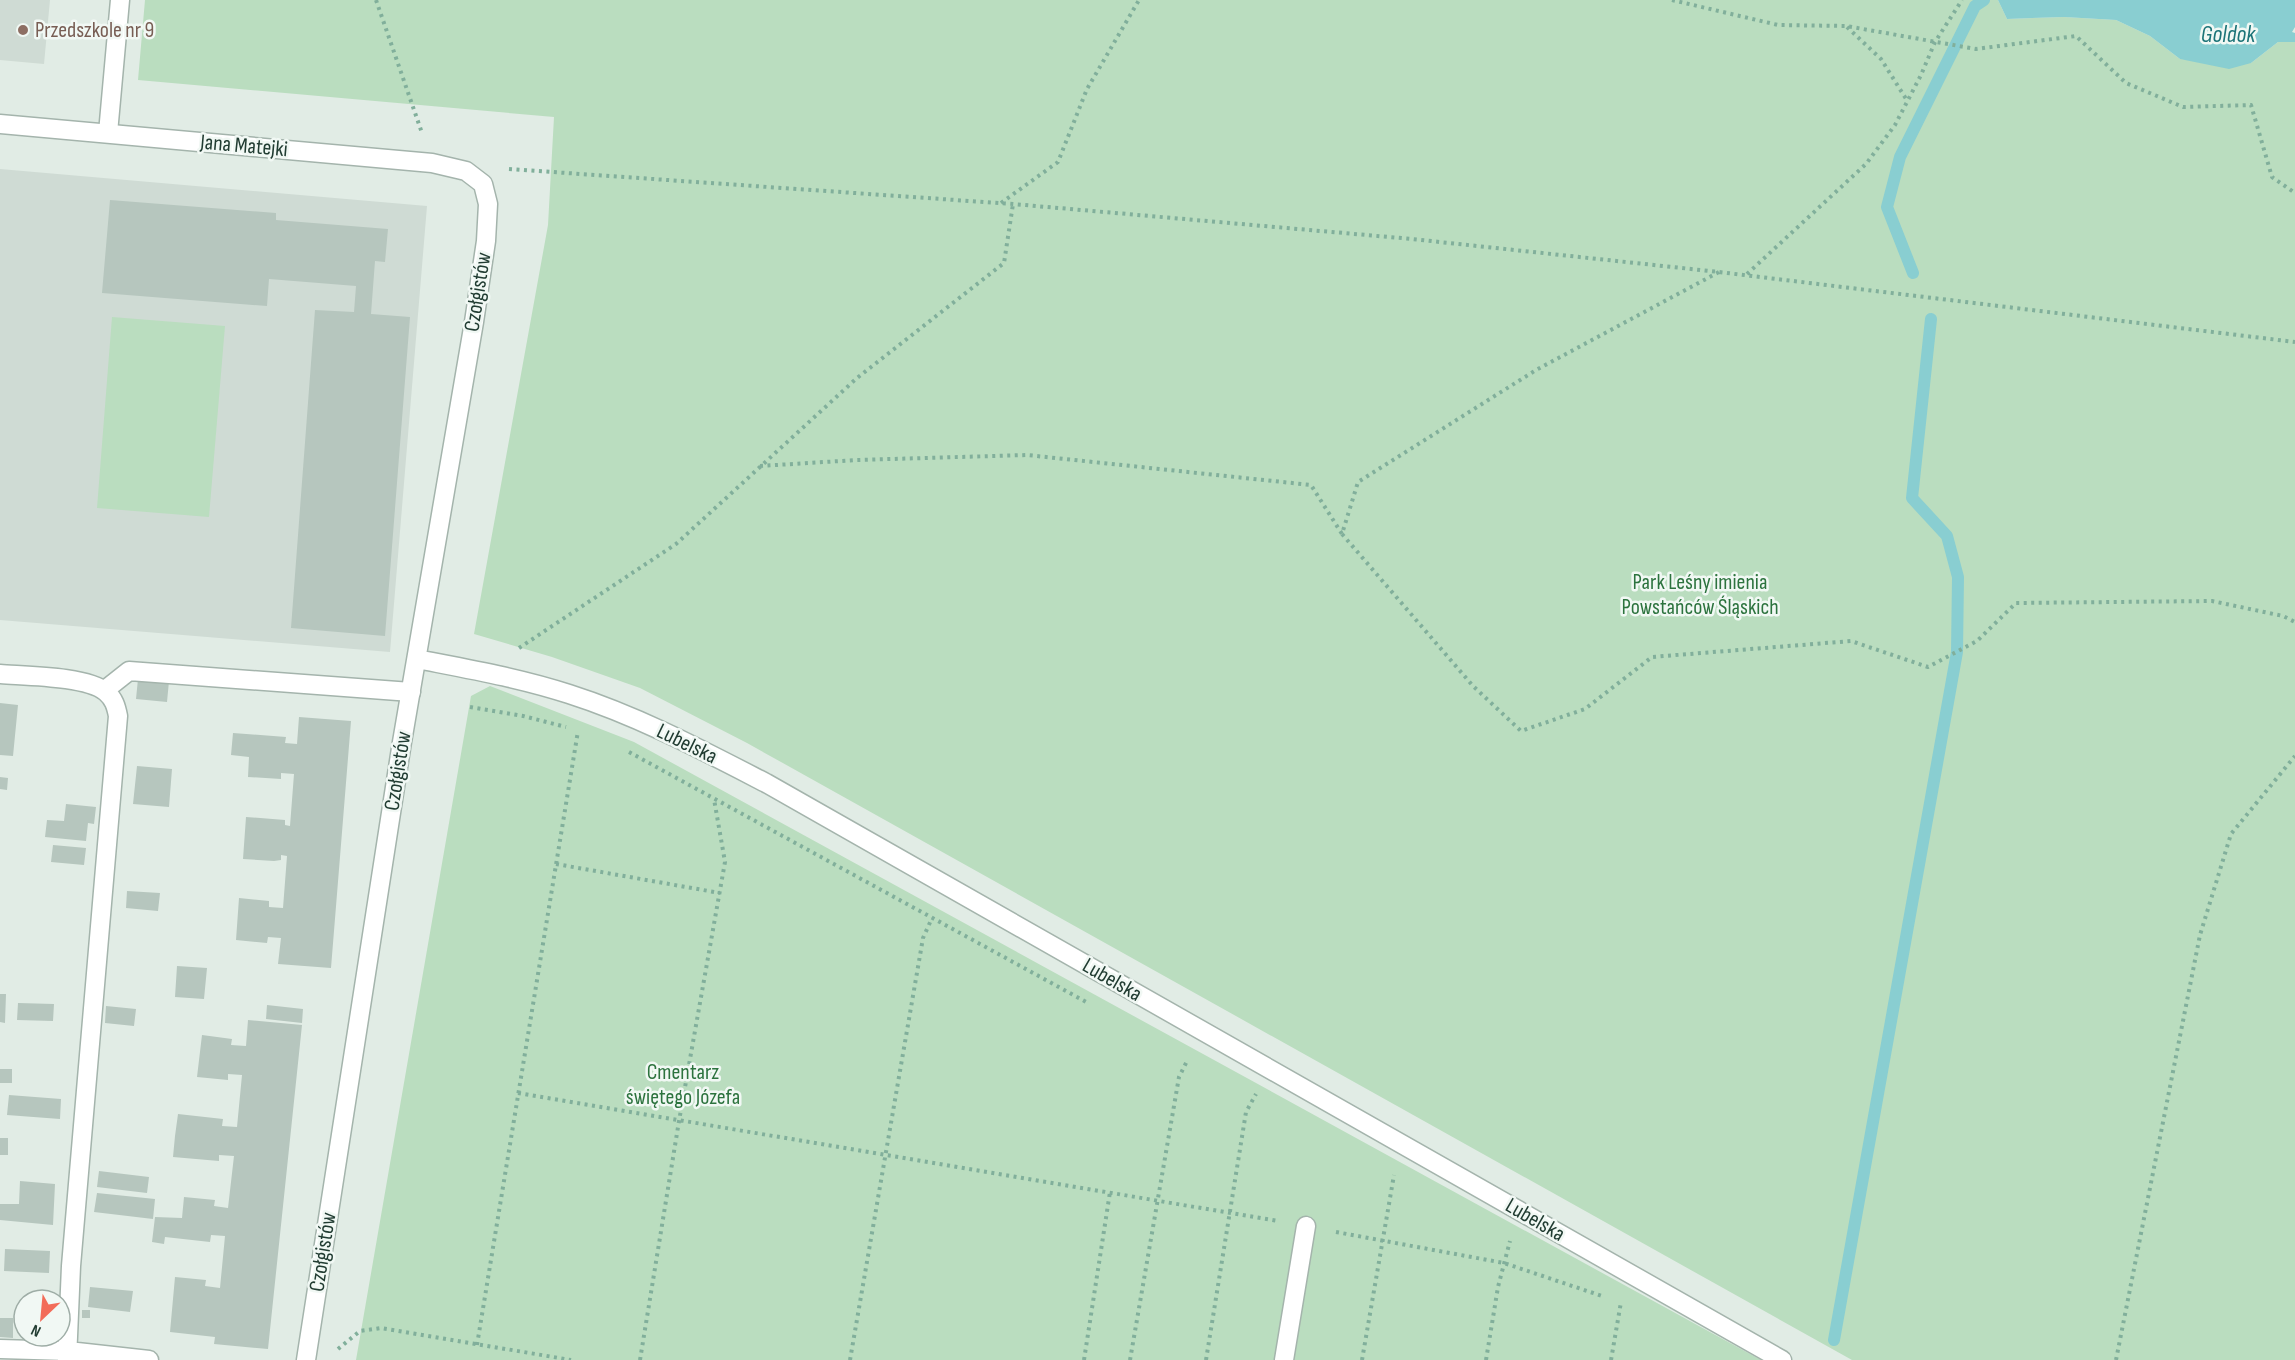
<svg xmlns="http://www.w3.org/2000/svg" width="2295" height="1360" font-family="'Sofia Sans Condensed',sans-serif">
<style>
.built{fill:#cfdbd4}
.green{fill:#baddbf}
.water{fill:#89ced1}
.lines{fill:none;stroke-linecap:round;stroke-linejoin:round}
.stream{stroke:#89ced1;stroke-width:12}
.building{fill:#b6c6be}
.lane-casing{stroke:#a4b4ac;stroke-width:21}
.street-casing{stroke:#a4b4ac;stroke-width:21}
.path{stroke:#81af9b;stroke-width:4;stroke-dasharray:3 4.5;stroke-linecap:butt}
.lane{stroke:#fff;stroke-width:18}
.street{stroke:#fff;stroke-width:18}
.education-dot{fill:#8d6e63;stroke:#f1f8f4;stroke-width:2}
.labels{text-anchor:middle;dominant-baseline:central;stroke-width:5;stroke-linejoin:round;paint-order:stroke}
.education-label{font-size:22px;fill:#785e54;stroke:#f1f8f4;text-anchor:start}
.street-label{font-size:22px;fill:#213c32;stroke:#f1f8f4}
.park-label{font-size:22px;fill:#2c733e;stroke:#f1f8f4}
.water-label{font-size:24px;font-style:italic;fill:#1c7478;stroke:#f1f8f4}
</style>
<rect width="100%" height="100%" fill="#e1ece5"/>
<!-- built -->
<path class="built" d="M0 0H50L44 64 0 60Z
M0 169 427 206 390 652 0 620Z"/>
<!-- green -->
<path class="green" d="M145 0H1998L2007 19 2064 17 2116 20 2150 36 2180 59 2251 63 2278 42H2295V1360H1852L747 743 640 688 552 657 474 634 548 225 554 117 138 80Z
M112 317 225 326 209 517 97 508Z
M490 686 634 742 1761 1360H356L471 696Z"/>
<!-- water -->
<path class="water" d="M1998 0H2295V27L2292 32 2295 33V42H2278L2251 63 2229 69 2180 59 2150 36 2116 20 2064 17 2007 19Z"/>
<g class="lines">
<!-- stream -->
<path class="stream" d="M1913 273 1887 207 1900 157 1975 6 1984 0
M1834 1340 1957 652 1958 577 1947 536 1912 498 1931 319"/>
</g>
<!-- building -->
<path class="building" d="M110 200 276 213V220L388 229 385 262 375 261 371 314 410 317 385 636 291 628 315 310 354 312 356 286 269 279 267 306 102 293Z
M138 679 169 681 167 702 136 699Z
M0 703 18 705 13 756 0 755Z
M299 717 351 721 331 968 278 964 281 938 268 937 267 943 236 940 239 898 269 901V907L283 908 287 856 281 855V860L274 861 243 859 246 817 285 820V825L290 826 294 774 281 773V779L248 777 249 757 231 755 233 733 286 737 285 743 297 744Z
M137 766 172 769 169 807 133 804Z
M0 777 8 778 7 790 0 789Z
M66 804 96 807 94 824 88 823 86 841 45 837 47 820 64 821Z
M53 845 86 848 84 865 51 862Z
M127 891 160 893 158 911 126 908Z
M177 966 207 968 204 999 175 997Z
M0 994H6L5 1023 0 1022Z
M18 1003 54 1004 53 1021 17 1020Z
M267 1005 303 1009 302 1023 266 1019Z
M106 1006 136 1009 134 1026 105 1023Z
M248 1020 302 1025 268 1349 214 1344 215 1337 170 1332 175 1277 206 1280 205 1286 220 1288 225 1236 211 1235 210 1242 165 1237 164 1244 152 1242 155 1217 182 1218 184 1197 215 1200 214 1206 228 1208 234 1156 219 1155V1161L173 1157 175 1136 178 1114 223 1119 222 1126 237 1127 242 1075 228 1074V1080L197 1077 202 1035 232 1039 231 1045 246 1046Z
M0 1069H12V1083H0Z
M9 1095 61 1099 60 1119 7 1115Z
M0 1138H8V1155H0Z
M99 1171 149 1177 147 1193 97 1187Z
M20 1181 55 1184 53 1225 0 1220V1204H19Z
M97 1193 155 1199 153 1219 94 1212Z
M5 1249 50 1251 49 1273 4 1271Z
M90 1287 133 1291 130 1312 88 1307Z
M82 1310H90V1318H82Z
M0 1318H13V1338L0 1337Z"/>
<g class="lines">
<defs>
<path id="lane" d="M108 133 120 0
M0 674C25 676 87 676 106 692 114 699 116 706 118 716L71 1266 67 1360
M105 690 129 671 411 692
M0 1349 68 1351 149 1360"/>
<path id="street" d="M0 124 432 163 466 171 483 184 488 204 486 241 474 322 402 742 306 1360
M417 659C468 669 520 678 569 694 638 716 702 750 766 783L1782 1360
M1284 1360 1306 1226"/>
</defs>
<!-- lane casing -->
<use href="#lane" class="lane-casing"/>
<!-- street casing -->
<use href="#street" class="street-casing"/>
<!-- path -->
<path class="path" d="M376 0 422 133
M1672 0 1778 25 1846 26 1976 49 2076 36 2126 83 2183 107 2251 105 2272 177 2295 193
M1847 27 1881 59 1908 102
M509 169 1013 204 1412 239 1719 272 2295 342
M1001 203 1058 162 1087 89 1139 0
M1747 274 1866 164 1895 125 1921 75 1935 42 1962 0
M760 466 857 460 1027 455 1311 485 1342 534 1358 482 1536 370 1719 272
M1342 534 1473 686 1521 731 1585 709 1652 657 1851 641 1928 667 1977 641 2016 603 2212 601 2283 616 2295 622
M519 648 676 544 857 378 1004 263 1013 204
M470 707 523 716 566 727
M629 752 1088 1003
M556 864 720 893
M518 1093 1278 1221
M1336 1232 1504 1263 1605 1297
M477 1345 578 731
M338 1349 360 1331 381 1328 571 1360
M640 1360 679 1121 725 862 714 799
M850 1360 923 938 932 918
M1084 1360 1110 1192
M1130 1360 1179 1077 1188 1059
M1206 1360 1246 1112 1256 1094
M1362 1360 1394 1175
M1486 1360 1498 1287 1510 1241
M1611 1360 1621 1302
M2116 1360 2200 935 2231 834 2295 756"/>
<!-- lane -->
<use href="#lane" class="lane"/>
<!-- street -->
<use href="#street" class="street"/>
</g>
<!-- markers -->
<circle class="education-dot" cx="23" cy="30" r="6"/>
<g class="labels">
<!-- education labels -->
<g class="education-label">
<text x="35" y="30">Przedszkole nr 9</text>
</g>
<!-- street labels -->
<g class="street-label">
<text transform="translate(244 146) rotate(5)">Jana Matejki</text>
<text transform="translate(478 292) rotate(-81)">Czołgistów</text>
<text transform="translate(687 744) rotate(26)">Lubelska</text>
<text transform="translate(398 771) rotate(-81)">Czołgistów</text>
<text transform="translate(1112 980) rotate(30)">Lubelska</text>
<text transform="translate(1535 1220) rotate(30)">Lubelska</text>
<text transform="translate(323 1252) rotate(-81)">Czołgistów</text>
</g>
<!-- park labels -->
<g class="park-label">
<text x="1700" y="582">Park Leśny imienia<tspan x="1700" dy="25">Powstańców Śląskich</tspan></text>
<text x="683" y="1072">Cmentarz<tspan x="683" dy="25">świętego Józefa</tspan></text>
</g>
<!-- water labels -->
<g class="water-label">
<text x="2228" y="34">Goldok</text>
</g>
</g>
<!-- north arrow -->
<g transform="translate(42 1318) rotate(206)"><circle r="28" fill="#f1f8f4" stroke="#9eada6" stroke-width="1.5"/>
<path d="M0-4.5L10 22L0 15L-10 22Z" fill="#f26c59"/>
<text y="-9" font-size="16" font-weight="bold" text-anchor="middle" fill="#213c32">N</text>
</g>
</svg>
